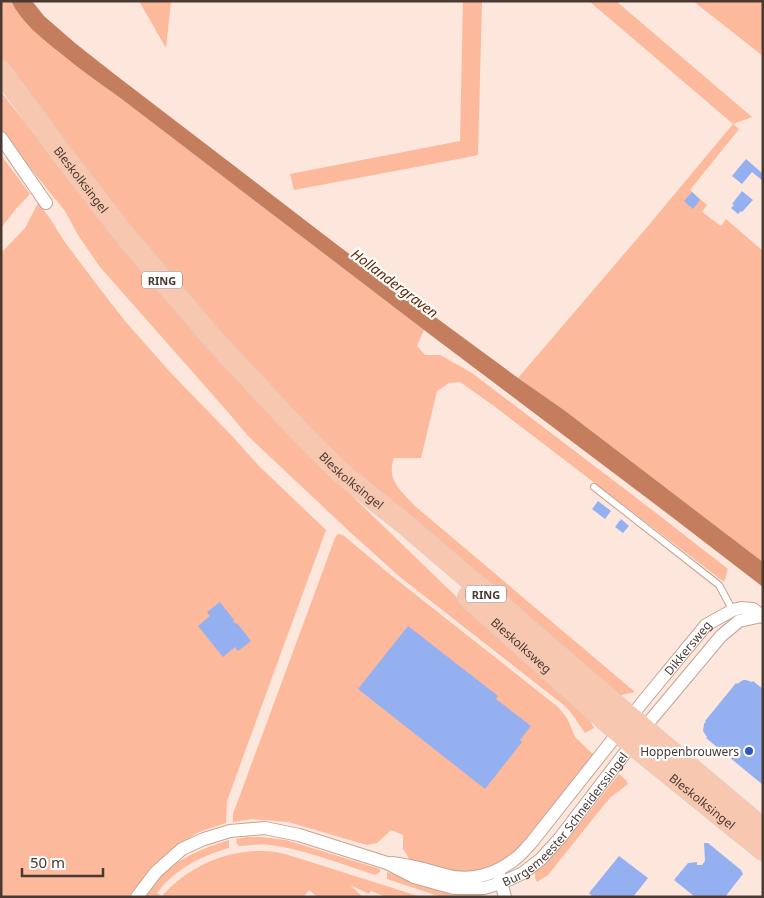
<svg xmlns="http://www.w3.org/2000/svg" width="764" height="898" font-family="'Noto Sans',sans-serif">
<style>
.green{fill:#fcb99b}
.water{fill:#c47e5e}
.building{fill:#95b0f1}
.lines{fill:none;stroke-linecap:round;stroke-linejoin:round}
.lane-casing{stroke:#c5a394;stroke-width:8}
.street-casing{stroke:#c5a394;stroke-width:14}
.primary-casing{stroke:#d3cfce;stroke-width:22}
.lane{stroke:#fff;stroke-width:6}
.street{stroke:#fff;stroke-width:12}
.primary{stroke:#f7c7b0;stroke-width:21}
.poi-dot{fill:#3256c7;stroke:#fff;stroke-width:2}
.labels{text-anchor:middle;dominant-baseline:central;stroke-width:4.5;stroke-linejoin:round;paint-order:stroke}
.shield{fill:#fff;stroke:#7f7470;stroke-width:1}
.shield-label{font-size:11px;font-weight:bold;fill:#483933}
.street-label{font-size:12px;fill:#483933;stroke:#fff}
.poi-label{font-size:12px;fill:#483933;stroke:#fff;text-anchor:end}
.water-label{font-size:14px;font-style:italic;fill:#672600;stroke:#fff}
</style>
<rect width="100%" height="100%" fill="#fde7dd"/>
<!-- green -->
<path class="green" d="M1 1H11C22 23 40 37 59 52 78 68 98 82 119 97L424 330 417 346 425 355H440L472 373 647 506 728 569 724 582 494 406 460 382 449 383 437 391 421 458H394C386 481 401 490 415 506L635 692 617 696 576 657 491 583 387 502 288 410 222 340 46 122 1 60Z
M139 1H171L166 48Z
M463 1H482L478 155 469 157 294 190 290 174 460 141Z
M589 1H616L752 117 733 124 739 129 690 190 707 205 702 212 721 226 726 219 763 251V562L564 410 518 378 648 226 733 124Z
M693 1H763V56Z
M1 92 41 143 251 395 288 434 466 606 584 713 594 727V728L585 733C578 723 573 714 565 706L400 577 351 533 248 436 227 411 100 267 78 235 65 211 31 169 1 129Z
M1 155 30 194 15 210 1 228Z
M38 203 49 217 64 241 97 285 125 321 170 372 232 436 259 466 326 530 227 801 226 823 199 832 183 842 153 867 129 897H1V253L25 228Z
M339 534 343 535 392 576 558 707 567 718 575 737 595 756 518 852 489 868 459 874 410 860 403 849V835L391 830 377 843 367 845 288 822 252 819 233 822V814L335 538 337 535Z
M619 774 626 780 628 784 611 797 604 805 548 875 537 882 535 878V872L549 855 579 825Z
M247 837H261L286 840 380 869V872L375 875C342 864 303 849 270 845 259 843 249 846 239 846L237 844 236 839Z
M229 840V848C201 856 175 869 157 893L162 896C188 867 225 850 264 851 275 851 285 854 295 857L421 897H386L371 891 369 894 350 885 363 897H317L309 890 304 897H144C150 890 155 882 162 875 180 857 204 848 229 840Z
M387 872 423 884 482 894 486 897H441L387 879Z"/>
<!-- water -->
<path class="water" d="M11 1H32L44 16 75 43 113 73 340 247 518 378 564 410 763 562V587L668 514 424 330 119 97C98 82 78 68 59 52 40 37 22 23 11 1Z"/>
<!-- building -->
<path class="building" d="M746 159 762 173 763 171V181L752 172 742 184 732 176Z
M742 191 753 200 742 212 741 211 738 214 731 208 734 205 732 204Z
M692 192 700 200 693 209 684 201Z
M598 501 611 511 605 519 592 509Z
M621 519 629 526 623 533 615 527Z
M220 602 234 620 233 621 236 624 237 623 251 641 238 651 235 647 223 657 198 626 210 616 207 612Z
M408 626 498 696 496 699 531 726 520 740 522 742 485 789 358 689Z
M743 680H746L752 682 753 681 763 689V785L706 738 707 737 703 731 704 724 706 721H705L736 683 737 684Z
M704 843H708L741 870 743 874 725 897H695L674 880 688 863 697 862V865H702L705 861Z
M619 856 648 878 633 897H593L589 893Z"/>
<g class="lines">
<defs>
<path id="lane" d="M594 487 719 585 733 611"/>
<g id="street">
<path d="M1 138 46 203"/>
<path id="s1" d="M392 863C412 865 426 870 445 875 470 882 495 875 515 859 521 855 526 848 531 843L641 704 706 625 733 610 741 608 753 609 763 617"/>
<path d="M499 875 505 897"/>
<path id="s2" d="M137 897 156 872 182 849 204 839 230 831 265 828 299 835 387 863 414 877 439 884 454 888H484L501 883 523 873 541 859 560 838 644 728 721 636 739 621 762 616"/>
</g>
<g id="primary">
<path id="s3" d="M1 71 58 149 127 238 215 341 300 432 341 473 406 525 630 717 763 829"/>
<path id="s4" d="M468 597 632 744 763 850"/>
</g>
</defs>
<!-- lane casing -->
<use href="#lane" class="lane-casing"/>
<!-- street casing -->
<use href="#street" class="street-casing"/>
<!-- primary casing -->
<use href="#primary" class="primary-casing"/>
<!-- lane -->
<use href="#lane" class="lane"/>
<!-- street -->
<use href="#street" class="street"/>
<!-- primary -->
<use href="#primary" class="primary"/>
</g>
<!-- markers -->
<circle class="poi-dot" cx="749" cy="751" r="5"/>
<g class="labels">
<!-- shield labels -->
<g class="shield">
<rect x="142" y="271.5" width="40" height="17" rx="4"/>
<rect x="466" y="585.5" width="40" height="17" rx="4"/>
</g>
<g class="shield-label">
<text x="162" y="280">RING</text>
<text x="486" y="594">RING</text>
</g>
<!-- street labels -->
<g class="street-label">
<text stroke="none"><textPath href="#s3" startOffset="135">Bleskolksingel</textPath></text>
<text stroke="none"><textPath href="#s3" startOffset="540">Bleskolksingel</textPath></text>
<text stroke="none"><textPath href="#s4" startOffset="72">Bleskolksweg</textPath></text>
<text stroke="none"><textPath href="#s1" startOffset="402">Dikkersweg</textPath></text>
<text stroke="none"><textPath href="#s4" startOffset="311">Bleskolksingel</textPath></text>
<text stroke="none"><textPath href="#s2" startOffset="491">Burgemeester Schneiderssingel</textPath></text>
</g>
<!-- poi labels -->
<g class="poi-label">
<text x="739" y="751">Hoppenbrouwers</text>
</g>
<!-- water labels -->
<g class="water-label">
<text transform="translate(395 283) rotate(37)">Hollandergraven</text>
</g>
</g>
<!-- border -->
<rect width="764" height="898" fill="none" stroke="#483933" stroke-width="5"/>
<!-- scale -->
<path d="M22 868v8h81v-8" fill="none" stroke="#483933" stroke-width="2.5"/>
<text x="30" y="868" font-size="15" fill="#483933" stroke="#ffffff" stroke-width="4" paint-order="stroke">50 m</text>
</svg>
